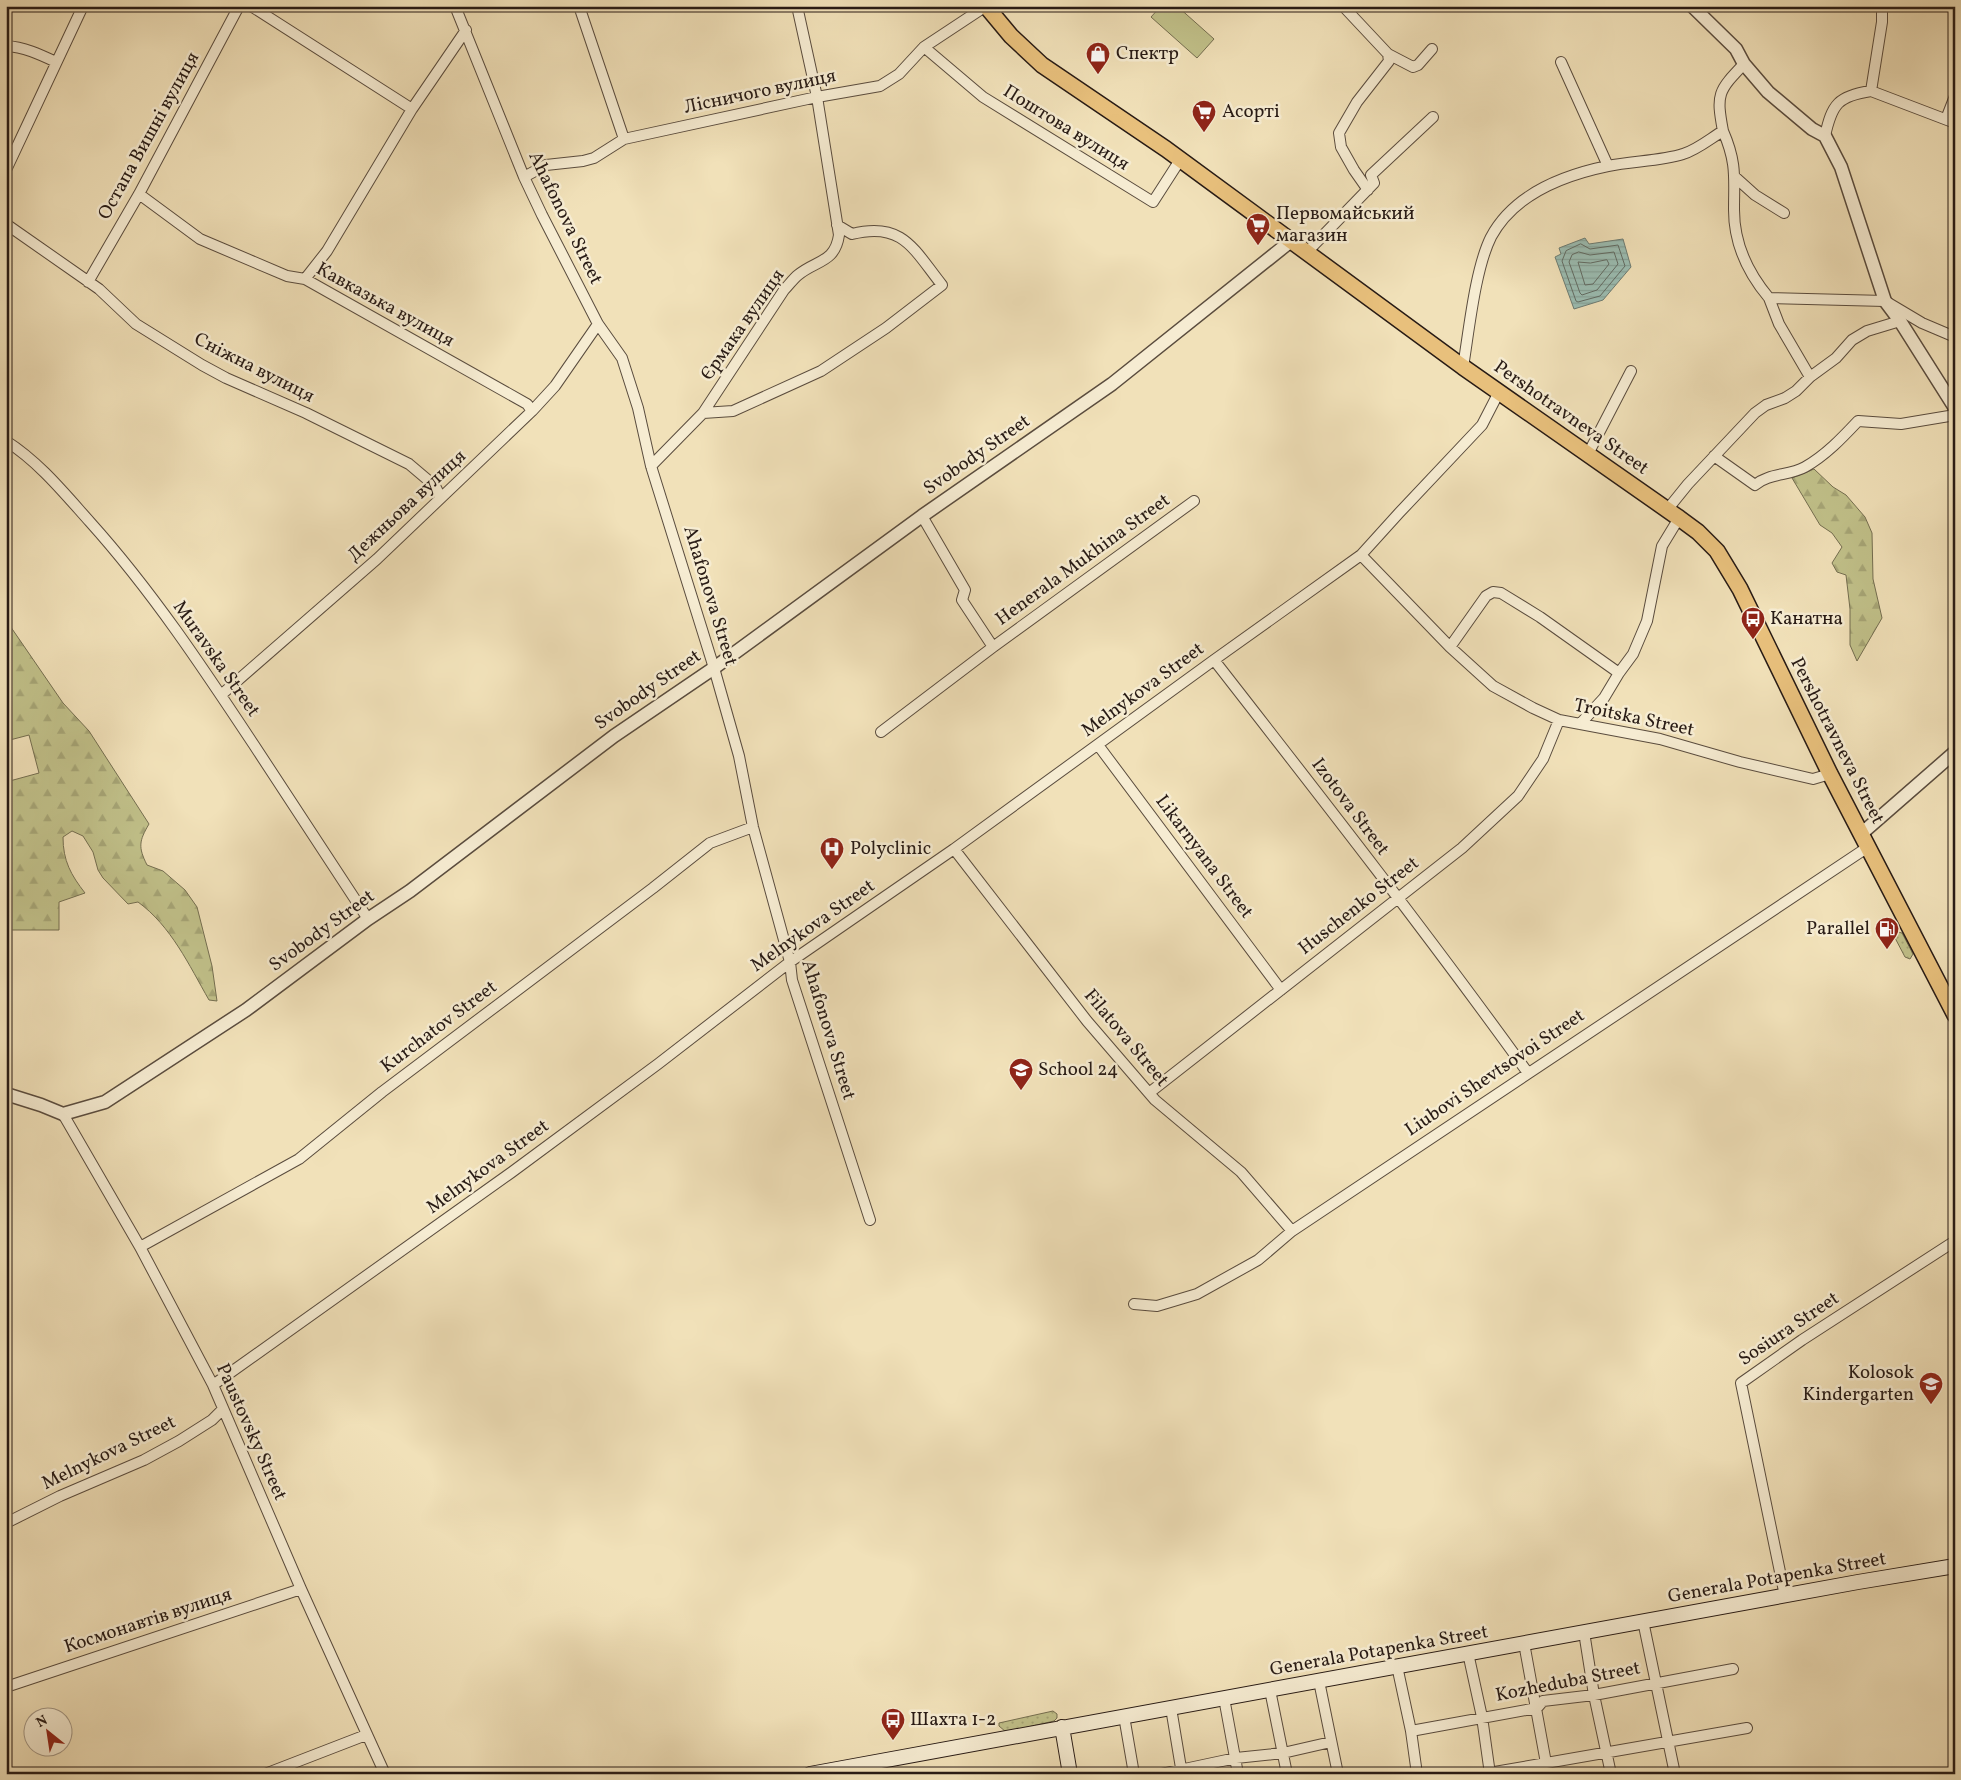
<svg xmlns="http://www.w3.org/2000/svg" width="1961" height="1780" font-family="Vollkorn,serif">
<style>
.grass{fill:url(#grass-dots);stroke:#746e50}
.forest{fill:url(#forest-firs);stroke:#746e50}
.park{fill:#c1c18a;stroke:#746e50}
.water{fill:url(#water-rules);stroke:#6d7c73}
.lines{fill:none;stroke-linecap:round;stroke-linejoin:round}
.shore{stroke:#626c64;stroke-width:1}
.minor-casing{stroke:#5a4c3e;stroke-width:12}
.tertiary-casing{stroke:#5a4c3e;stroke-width:15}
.secondary-casing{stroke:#281b15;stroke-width:16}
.primary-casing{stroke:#281b15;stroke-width:18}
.minor{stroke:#f6ecd2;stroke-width:10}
.tertiary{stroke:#f6ecd2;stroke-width:12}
.secondary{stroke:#f6ecd2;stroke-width:14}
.primary{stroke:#e8c07c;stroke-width:15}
.labels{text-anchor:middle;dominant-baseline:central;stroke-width:5;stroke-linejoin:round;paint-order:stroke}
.poi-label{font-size:19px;fill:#281b15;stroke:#f6ecd2;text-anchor:start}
.street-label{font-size:19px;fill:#281b15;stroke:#f6ecd2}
</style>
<defs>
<pattern id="grass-dots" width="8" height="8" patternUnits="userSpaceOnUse" patternTransform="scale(1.25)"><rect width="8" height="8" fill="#c1c18a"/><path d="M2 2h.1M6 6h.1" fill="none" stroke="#a6a576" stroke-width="1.8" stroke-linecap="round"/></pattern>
<pattern id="forest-firs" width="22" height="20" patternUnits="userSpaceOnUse" patternTransform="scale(1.25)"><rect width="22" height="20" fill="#c1c18a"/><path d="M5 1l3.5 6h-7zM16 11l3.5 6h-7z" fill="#a6a576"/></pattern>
<pattern id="water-rules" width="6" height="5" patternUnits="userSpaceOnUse" patternTransform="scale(1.25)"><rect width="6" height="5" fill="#9bbdb2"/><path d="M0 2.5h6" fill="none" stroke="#86a298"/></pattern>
</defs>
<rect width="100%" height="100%" fill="#f1e1b9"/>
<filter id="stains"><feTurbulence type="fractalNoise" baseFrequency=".004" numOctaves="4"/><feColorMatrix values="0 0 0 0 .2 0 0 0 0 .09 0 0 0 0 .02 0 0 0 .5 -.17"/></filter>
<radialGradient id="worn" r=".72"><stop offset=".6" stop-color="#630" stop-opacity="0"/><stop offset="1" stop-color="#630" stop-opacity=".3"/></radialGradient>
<!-- grass -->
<path class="grass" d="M1898 932 1902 933 1913 954 1910 959 1905 957 1894 936Z
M1053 1711 1057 1714V1718L1054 1721 1006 1732 999 1726V1723Z"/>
<!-- forest -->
<path class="forest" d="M1814 469 1833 487 1846 495 1865 517 1872 533 1873 579 1882 618 1857 661 1850 645V609L1846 575 1837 572 1832 563 1842 547 1832 533 1820 525 1792 478Z
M6 620 63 703 89 731 149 824C139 841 138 847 147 865L163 871 185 890 197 907 212 966 217 1001 209 1000C189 965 171 926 138 902L128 904 103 878 98 870 93 852 83 836 72 831 63 837C63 861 71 875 85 893L59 902V930H6V814L11 813 6 782 39 773 29 735 6 741Z"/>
<!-- park -->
<path class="park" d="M1161 6H1177L1214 39 1197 58 1151 17Z"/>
<!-- water -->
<path class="water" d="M1585 238 1589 244 1623 239 1631 267 1603 300 1574 309 1555 257 1561 254 1559 248Z"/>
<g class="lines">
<!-- shore -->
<path class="shore" d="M1581 244 1590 249 1618 245 1625 266 1600 296 1578 302 1576 301 1562 261 1566 251Z
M1579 252 1590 255 1614 252 1618 264 1597 290 1582 295 1580 293 1569 262 1572 255Z
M1607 260 1609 264 1593 284 1585 285 1578 262 1590 263Z"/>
<defs>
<path id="minor" d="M251 6 412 109
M455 6 524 177 542 215 598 324 622 358 638 408 651 466 714 668 739 756 753 827 790 962 792 980 870 1220
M579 6 624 139
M1343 6 1388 54 1413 67 1418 65 1432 49
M6 46C24 47 39 54 56 62
M924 47 983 97 1153 202 1180 160
M1561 62 1608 166
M1871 91 1955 123
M1946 119 1955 96
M1723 131C1737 163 1734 178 1734 210 1734 243 1748 273 1769 298
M1825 136C1832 104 1838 96 1871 91L1882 22V6
M6 170 83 6
M524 177 546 165 583 161 594 158 624 139 817 97 880 86 899 74 924 47 986 6
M1735 177 1755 195 1784 213
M1368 190 1354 170 1341 147 1339 133 1357 102 1389 61 1388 54
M139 194 200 239 287 276 305 279 527 404 532 411
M6 224 99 289 136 324 202 365 226 378 306 413 409 464 435 486 441 498
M1307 252 1374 183 1371 175 1433 117
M305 279 327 251 412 109 466 30
M88 282 139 194 239 6
M1463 367C1469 331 1475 269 1491 237 1514 194 1564 175 1608 166 1631 161 1662 161 1683 154 1697 150 1711 138 1723 131 1716 94 1718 91 1744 64
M1810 377 1779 324 1769 298 1885 301 1922 323 1955 337
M703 413 733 411 821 371 886 328 942 285C914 250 903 221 852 234L837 225
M6 441C39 462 64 493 90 522 152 591 203 668 254 745 292 803 330 861 368 919
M1588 454 1631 371
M1714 456 1755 485C1769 473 1789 476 1805 467 1826 455 1842 438 1858 421L1901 424 1955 415
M651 466 703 413 784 290C789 285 793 279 798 275 816 260 835 263 839 235L817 97 797 6
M1667 510 1688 484 1755 413 1766 405 1785 398 1796 391 1810 377 1836 358 1852 340 1867 331 1900 321
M922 516 965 590 962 600 993 647
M1361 555 1450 647 1493 686 1533 708 1559 720 1660 739 1740 762 1813 779 1830 774
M1450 647 1486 596 1493 592 1501 593 1540 617 1619 673
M1214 660C1320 796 1427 933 1528 1073
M221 695 377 559 532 411 555 386 598 324
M1580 724 1604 698 1619 673 1633 654 1647 621 1662 546 1679 518
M881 732 993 647 1194 501
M1098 745 1281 990
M954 849 1087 1021 1155 1100 1241 1172 1292 1231
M1149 1093 1462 848 1518 796 1543 759 1559 720
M63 1114 140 1247 213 1385 301 1589 385 1774
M140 1247 299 1159 382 1092 653 888 710 843 753 827
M1134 1304 1157 1306 1197 1294 1258 1260 1292 1231 1868 847
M213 1385 512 1172 658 1064 790 962 954 849 1214 660 1361 555 1399 513 1482 425 1499 392
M6 1523 60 1496 144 1460 179 1441 212 1420 223 1409
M1785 1596 1741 1383 1802 1340 1955 1241
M1643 1621 1675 1774
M1584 1632 1594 1695 1611 1774
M1524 1643 1548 1774
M1468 1653 1482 1717 1490 1774
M1397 1666 1411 1731 1417 1774
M1319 1681 1338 1774
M6 1687 301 1589
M1270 1690 1287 1774
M1224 1698 1238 1774
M1171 1708 1182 1774
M1124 1716 1134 1774
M1411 1731 1537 1708 1543 1701 1594 1695 1733 1669
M875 1762 877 1774
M265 1774 366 1735
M1161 1774 1236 1758 1283 1753 1331 1742
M1483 1774 1747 1728"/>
<path id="tertiary" d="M1692 6 1736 49 1744 64 1768 92 1812 129 1825 136 1841 167 1885 301 1900 321 1955 408
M1861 834 1955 752
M6 1094 41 1105 63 1114 105 1102 246 1010 368 919 410 891 614 736 714 668 922 516 1112 384 1291 241"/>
<path id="secondary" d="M1062 1727 1070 1774
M810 1774 1858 1582 1955 1566"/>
<path id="primary" d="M986 6 1011 36 1042 65 1166 149 1463 367 1679 518 1698 532 1717 551 1740 589 1830 774 1955 1015"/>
</defs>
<!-- minor casing -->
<use href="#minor" class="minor-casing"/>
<!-- tertiary casing -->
<use href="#tertiary" class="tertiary-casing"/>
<!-- secondary casing -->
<use href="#secondary" class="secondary-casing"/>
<!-- primary casing -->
<use href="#primary" class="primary-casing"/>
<!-- minor -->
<use href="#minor" class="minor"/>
<!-- tertiary -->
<use href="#tertiary" class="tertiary"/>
<!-- secondary -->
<use href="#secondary" class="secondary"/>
<!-- primary -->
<use href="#primary" class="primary"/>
</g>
<!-- icons -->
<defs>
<symbol id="shop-pin" viewBox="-11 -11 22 30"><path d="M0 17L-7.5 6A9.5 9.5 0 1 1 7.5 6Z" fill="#8f2418" stroke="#f6ecd2"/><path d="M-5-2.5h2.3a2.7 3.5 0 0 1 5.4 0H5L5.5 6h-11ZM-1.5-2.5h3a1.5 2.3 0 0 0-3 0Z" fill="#fff"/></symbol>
<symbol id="supermarket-pin" viewBox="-11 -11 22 30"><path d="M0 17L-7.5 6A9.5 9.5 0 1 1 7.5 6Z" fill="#8f2418" stroke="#f6ecd2"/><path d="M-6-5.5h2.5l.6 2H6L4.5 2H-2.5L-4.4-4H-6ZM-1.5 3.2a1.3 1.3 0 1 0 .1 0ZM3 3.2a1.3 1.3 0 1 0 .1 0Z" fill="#fff"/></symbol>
<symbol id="bus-pin" viewBox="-11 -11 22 30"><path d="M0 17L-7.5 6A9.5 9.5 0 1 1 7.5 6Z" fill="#8f2418" stroke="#f6ecd2"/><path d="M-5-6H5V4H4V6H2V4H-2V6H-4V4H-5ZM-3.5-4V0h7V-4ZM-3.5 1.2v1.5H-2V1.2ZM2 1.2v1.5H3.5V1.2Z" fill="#fff"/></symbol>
<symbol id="hospital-pin" viewBox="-11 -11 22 30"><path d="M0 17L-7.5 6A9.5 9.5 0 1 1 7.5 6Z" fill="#8f2418" stroke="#f6ecd2"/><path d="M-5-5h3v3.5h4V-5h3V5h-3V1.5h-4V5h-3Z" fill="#fff"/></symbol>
<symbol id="fuel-pin" viewBox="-11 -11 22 30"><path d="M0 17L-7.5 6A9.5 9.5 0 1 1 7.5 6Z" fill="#8f2418" stroke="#f6ecd2"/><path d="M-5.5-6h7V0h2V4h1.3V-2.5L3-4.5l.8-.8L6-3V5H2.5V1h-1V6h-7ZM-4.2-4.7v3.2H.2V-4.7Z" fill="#fff"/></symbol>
<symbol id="school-pin" viewBox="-11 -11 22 30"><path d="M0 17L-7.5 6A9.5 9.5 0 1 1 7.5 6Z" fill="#8f2418" stroke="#f6ecd2"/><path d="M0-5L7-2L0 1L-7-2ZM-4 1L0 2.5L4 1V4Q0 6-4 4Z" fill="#fff"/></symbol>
</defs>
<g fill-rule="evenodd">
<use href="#shop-pin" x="1084" y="40" width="28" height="38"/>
<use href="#supermarket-pin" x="1190" y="98" width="28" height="38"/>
<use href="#supermarket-pin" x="1244" y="211" width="28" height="38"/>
<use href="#bus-pin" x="1739" y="605" width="28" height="38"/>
<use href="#hospital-pin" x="818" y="835" width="28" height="38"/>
<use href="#fuel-pin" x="1873" y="915" width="28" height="38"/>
<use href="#school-pin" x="1007" y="1056" width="28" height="38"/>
<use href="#school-pin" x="1917" y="1370" width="28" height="38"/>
<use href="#bus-pin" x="879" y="1706" width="28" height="38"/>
</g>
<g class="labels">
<!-- poi labels -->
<g class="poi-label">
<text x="1116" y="54">Спектр</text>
<text x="1222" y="112">Асорті</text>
<text x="1276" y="214">Первомайський<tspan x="1276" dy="22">магазин</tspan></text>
<text x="1770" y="619">Канатна</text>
<text x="850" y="849">Polyclinic</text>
<text x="1870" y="929" text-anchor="end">Parallel</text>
<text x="1038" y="1070">School 24</text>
<text x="1914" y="1373" text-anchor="end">Kolosok<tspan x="1914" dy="22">Kindergarten</tspan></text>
<text x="910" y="1720">Шахта 1-2</text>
</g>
<!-- street labels -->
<g class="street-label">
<text transform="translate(760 92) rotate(-12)">Лісничого вулиця</text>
<text transform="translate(1066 128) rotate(32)">Поштова вулиця</text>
<text transform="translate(149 136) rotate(-61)">Остапа Вишні вулиця</text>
<text transform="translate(565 218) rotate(64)">Ahafonova Street</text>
<text transform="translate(385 305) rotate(29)">Кавказька вулиця</text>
<text transform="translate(743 325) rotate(-55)">Єрмака вулиця</text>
<text transform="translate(254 368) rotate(27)">Сніжна вулиця</text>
<text transform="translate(1571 418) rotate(35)">Pershotravneva Street</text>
<text transform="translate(977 455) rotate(-35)">Svobody Street</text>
<text transform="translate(407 506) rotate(-43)">Дежньова вулиця</text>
<text transform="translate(1083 560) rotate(-36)">Henerala Mukhina Street</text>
<text transform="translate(710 596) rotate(73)">Ahafonova Street</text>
<text transform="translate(216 659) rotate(55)">Muravska Street</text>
<text transform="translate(648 690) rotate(-35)">Svobody Street</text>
<text transform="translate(1143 690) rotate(-36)">Melnykova Street</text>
<text transform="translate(1634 718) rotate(12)">Troitska Street</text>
<text transform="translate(1837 741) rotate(63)">Pershotravneva Street</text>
<text transform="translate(1350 807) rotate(53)">Izotova Street</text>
<text transform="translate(1204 857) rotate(53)">Likarnyana Street</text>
<text transform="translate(1359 906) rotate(-38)">Huschenko Street</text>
<text transform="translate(813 926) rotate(-35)">Melnykova Street</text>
<text transform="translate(322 931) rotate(-36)">Svobody Street</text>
<text transform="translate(439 1027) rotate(-37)">Kurchatov Street</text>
<text transform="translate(828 1030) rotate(73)">Ahafonova Street</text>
<text transform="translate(1126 1038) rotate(50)">Filatova Street</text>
<text transform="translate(1495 1073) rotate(-34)">Liubovi Shevtsovoi Street</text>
<text transform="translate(488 1167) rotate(-36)">Melnykova Street</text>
<text transform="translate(1789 1329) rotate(-34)">Sosiura Street</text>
<text transform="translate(251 1432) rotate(66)">Paustovsky Street</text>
<text transform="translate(109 1453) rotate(-26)">Melnykova Street</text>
<text transform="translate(1777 1578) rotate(-10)">Generala Potapenka Street</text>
<text transform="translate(148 1621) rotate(-18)">Космонавтів вулиця</text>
<text transform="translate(1379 1651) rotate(-10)">Generala Potapenka Street</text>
<text transform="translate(1568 1682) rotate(-11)">Kozheduba Street</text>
</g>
</g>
<!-- margin -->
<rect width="1961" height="1780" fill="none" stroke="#f1e1b9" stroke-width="25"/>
<rect x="8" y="8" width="1946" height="1765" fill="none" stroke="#281b15" stroke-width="2.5"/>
<rect x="12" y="12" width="1936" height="1755" fill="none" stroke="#281b15"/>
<!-- north arrow -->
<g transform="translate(48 1732) rotate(330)"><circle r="24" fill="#f6ecd2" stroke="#a49886"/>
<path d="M0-4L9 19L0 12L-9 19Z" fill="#8f2418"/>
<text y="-8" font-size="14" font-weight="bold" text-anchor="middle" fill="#281b15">N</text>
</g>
<rect width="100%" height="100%" filter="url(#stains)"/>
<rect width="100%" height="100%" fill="url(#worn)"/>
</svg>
